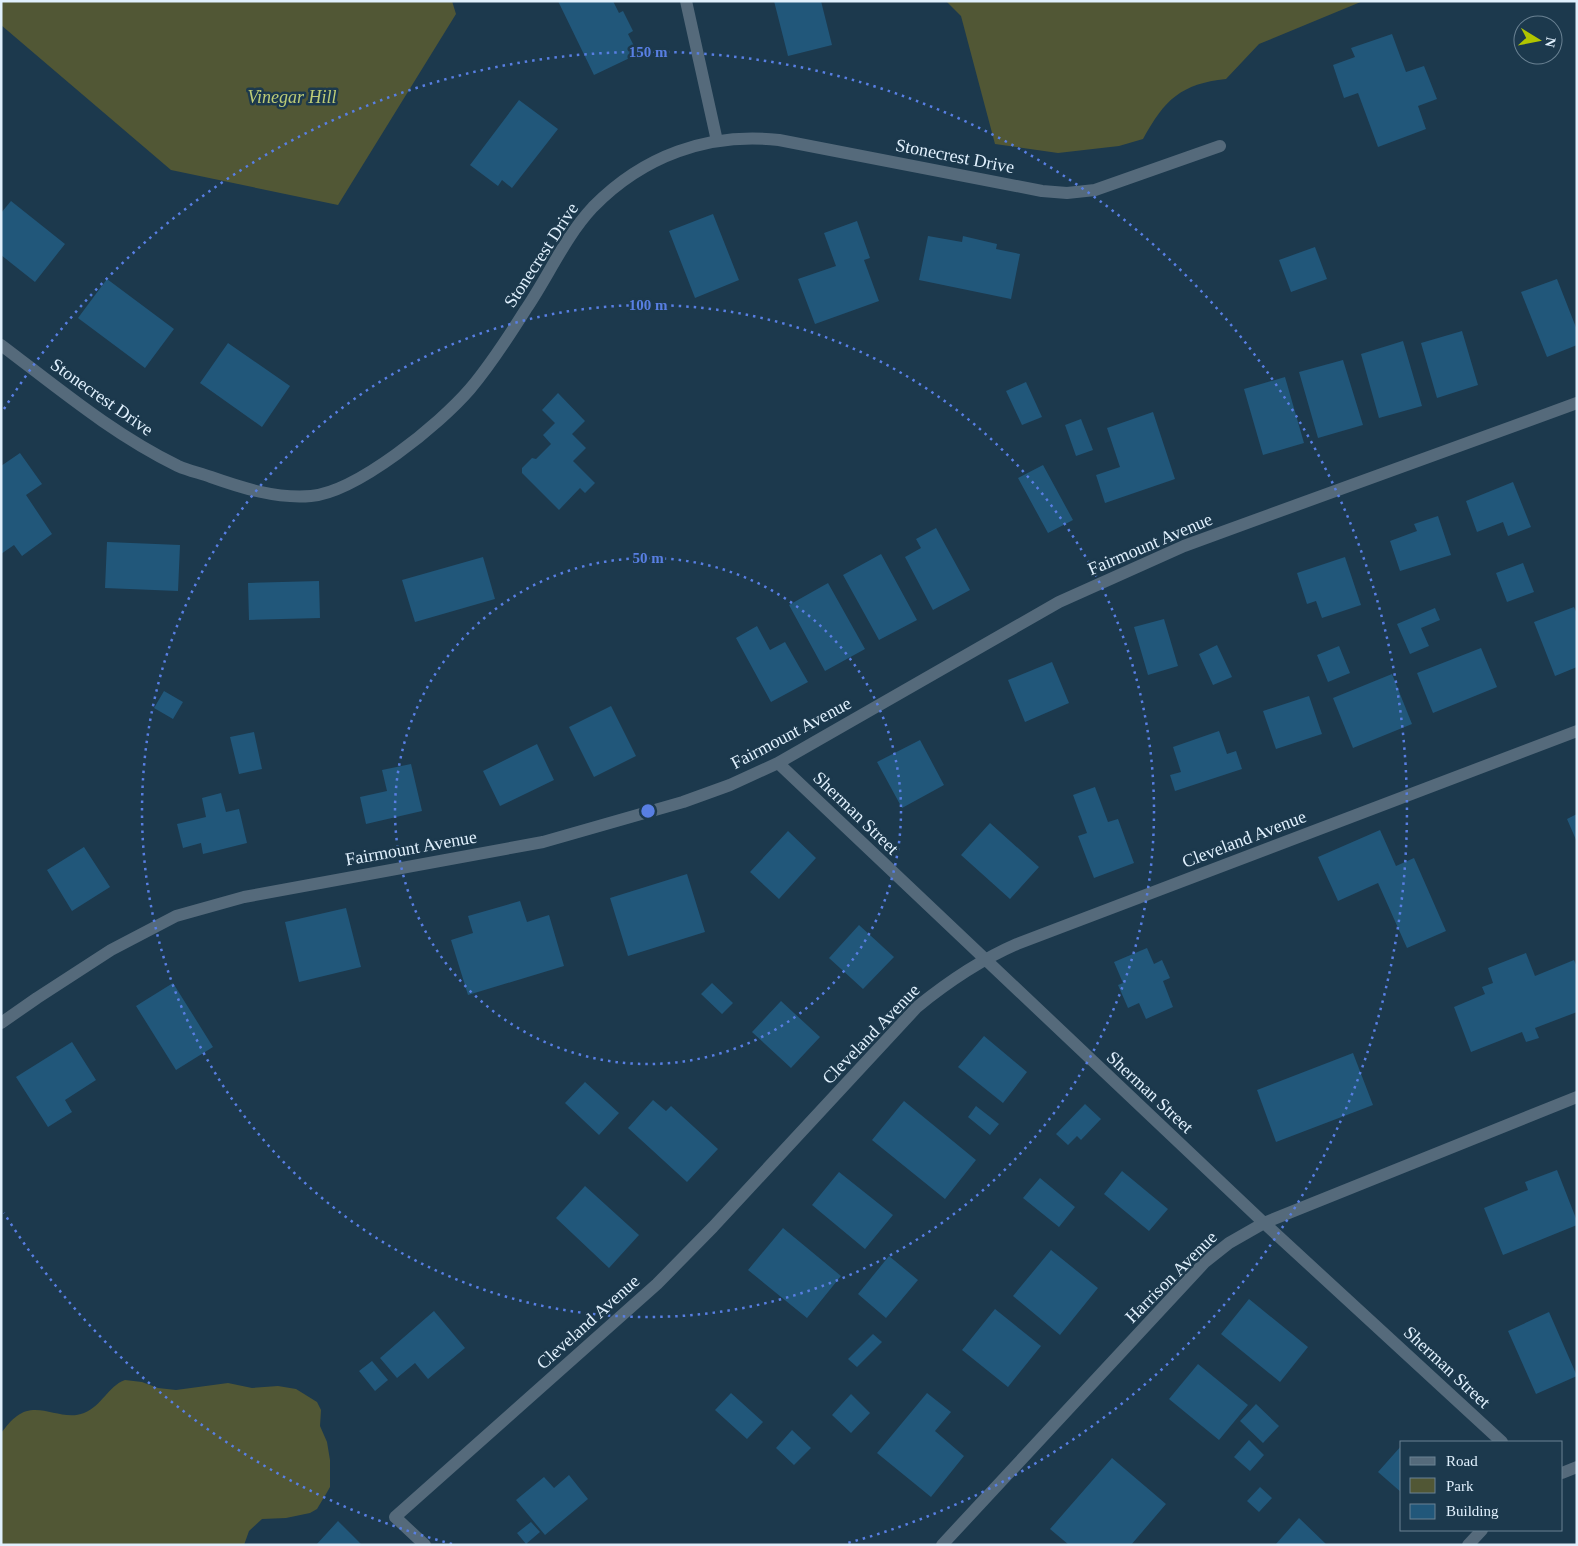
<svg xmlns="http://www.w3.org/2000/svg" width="1578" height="1546" font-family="Georgia,serif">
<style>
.green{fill:#515735}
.building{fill:#21577a}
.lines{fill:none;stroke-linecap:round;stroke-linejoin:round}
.minor{stroke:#556a7b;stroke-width:12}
.ring{fill:none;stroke:#587fe3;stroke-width:2.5;stroke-dasharray:2.5 5}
.labels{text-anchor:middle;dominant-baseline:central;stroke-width:5;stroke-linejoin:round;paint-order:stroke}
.park-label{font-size:18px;font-style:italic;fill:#bdcb76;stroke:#1c394d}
.street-label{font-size:18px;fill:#e0f0fd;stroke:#1c394d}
.centre{fill:#587fe3;stroke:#1c394d;stroke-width:2.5}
.ring-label{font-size:15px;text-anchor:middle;font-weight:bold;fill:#587fe3;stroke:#1c394d;stroke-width:5;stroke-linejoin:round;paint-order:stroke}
</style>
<rect width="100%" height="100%" fill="#1c394d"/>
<!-- green -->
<path class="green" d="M1 1H452L456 14 338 205 171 170 1 25Z
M946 1H1363L1259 44 1226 79C1181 84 1165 99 1143 139L1119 146 1058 153 995 144 961 16Z
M125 1380 142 1382 158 1388 176 1390 228 1383 252 1388 278 1386 296 1389 317 1402 321 1410 320 1426 327 1442 330 1460V1487L326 1494 317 1509 310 1513 286 1518 262 1519 249 1531 244 1545H1V1433C6 1427 11 1420 17 1416 38 1400 61 1422 84 1413 102 1406 108 1386 125 1380Z"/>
<!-- building -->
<path class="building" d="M558 1H613L619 13 623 11 633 31 628 34 638 54 594 75Z
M774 1H821L832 45 788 56Z
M1392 34 1406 72 1424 66 1437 99 1418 106 1426 129 1378 147 1358 93 1344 98 1333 65 1355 57 1351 48Z
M519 100 558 129 512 188 502 180 498 186 470 165Z
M11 201 65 244 35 282 1 255V213Z
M713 214 739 280 695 298 669 231Z
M857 221 870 258 864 260 879 301 815 324 798 279 836 266 824 233Z
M928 236 962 242 963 236 997 244 996 249 1020 254 1011 299 919 280Z
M1315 247 1327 279 1291 292 1279 260Z
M107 279 174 329 145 368 78 318Z
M1557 279 1577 330V345L1547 357 1521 292Z
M1462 331 1478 385 1437 398 1421 343Z
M1403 341 1422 406 1379 418 1361 354Z
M228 343 290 386 262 427 200 383Z
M1343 360 1363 425 1318 438 1299 372Z
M1285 377 1304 443 1263 455 1244 389Z
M1026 382 1042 417 1022 425 1006 391Z
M558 393 585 421 572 434 586 448 573 461 595 483 585 493 580 488 559 510 522 473V468L532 458 536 459 551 444 543 435 555 423 542 410Z
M1153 412 1175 479 1105 503 1096 475 1120 467 1107 428Z
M1081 419 1093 450 1076 456 1065 425Z
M20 453 42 484 26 495 52 534 22 556 14 545 1 554V466Z
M1043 465 1073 520 1048 533 1018 478Z
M1513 482 1531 527 1508 536 1503 522 1477 532 1466 501Z
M1438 516 1451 555 1400 571 1390 541 1417 531 1414 524Z
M936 528 970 590 933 610 905 557 921 548 916 539Z
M107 542 180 545 178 591 105 588Z
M881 554 917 620 879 640 843 575Z
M483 557 495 599 415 622 402 580Z
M1345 557 1361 605 1322 618 1316 601 1307 604 1297 573Z
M1523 563 1534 592 1507 602 1496 573Z
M319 581 320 618 249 620 248 583Z
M828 583 865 649 825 671 789 605Z
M1574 607 1577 614V667L1555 676 1534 622Z
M1435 608 1440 620 1421 628 1429 646 1410 654 1397 624Z
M1164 619 1178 666 1148 675 1134 627Z
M757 626 770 650 785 642 808 682 771 702 736 638Z
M1217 645 1232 677 1213 685 1199 654Z
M1339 646 1350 673 1328 682 1317 655Z
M1481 648 1497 687 1433 713 1417 673Z
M1052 662 1069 703 1025 722 1008 680Z
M1392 674 1412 724 1353 748 1333 698Z
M164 691 183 702 173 719 154 708Z
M1309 696 1322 734 1276 749 1263 711Z
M611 706 636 756 594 777 569 727Z
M1219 731 1227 754 1236 751 1242 769 1175 791 1170 775 1181 772 1173 747Z
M254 732 262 769 239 774 230 737Z
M920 740 944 785 902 808 877 762Z
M537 744 554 780 500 806 483 771Z
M411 764 422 811 366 824 360 797 387 791 382 770Z
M1095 787 1108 822 1118 819 1134 863 1094 878 1078 836 1087 833 1073 795Z
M221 793 226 812 239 809 247 843 203 854 201 843 183 848 177 824 206 817 202 798Z
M1577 814V842L1567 819Z
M990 823 1039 867 1010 899 961 855Z
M1380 830 1396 866 1414 858 1446 931 1407 948 1378 883 1338 901 1318 857Z
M788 831 816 858 779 899 750 872Z
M84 847 110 887 72 911 47 870Z
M687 874 705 932 628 956 610 898Z
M520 901 527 922 549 915 564 966 468 995 451 940 473 933 468 916Z
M346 908 361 967 299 982 285 922Z
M859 925 894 957 863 989 829 958Z
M1147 948 1154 964 1162 960 1170 978 1163 981 1173 1007 1146 1019 1139 1003 1128 1008 1118 985 1123 983 1114 962Z
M1526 953 1535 976 1574 960 1577 967V1012L1535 1028 1539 1038 1526 1042 1522 1032 1471 1052 1454 1007 1485 994 1482 987 1493 983 1488 968Z
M173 983 213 1047 176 1070 136 1006Z
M712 983 733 1003 722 1014 701 994Z
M781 1001 820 1037 791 1068 752 1032Z
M984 1036 1027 1072 1003 1103 958 1067Z
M72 1042 96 1080 65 1100 72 1112 48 1127 16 1077Z
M1353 1053 1373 1105 1276 1142 1257 1090Z
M585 1082 619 1113 599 1135 565 1103Z
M653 1100 666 1111 671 1106 718 1149 687 1182 628 1128Z
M904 1101 976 1160 945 1199 872 1140Z
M1085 1104 1101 1119 1081 1140 1077 1136 1068 1145 1056 1134Z
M976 1106 999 1124 990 1135 968 1117Z
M1557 1170 1577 1221V1225L1503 1255 1484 1208 1528 1190 1525 1182Z
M1122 1171 1168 1209 1149 1231 1104 1194Z
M839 1172 893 1215 865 1249 812 1205Z
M1040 1178 1075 1207 1059 1227 1023 1198Z
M585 1186 639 1235 609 1268 556 1218Z
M783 1228 841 1276 807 1318 748 1270Z
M1051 1250 1098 1288 1060 1335 1013 1296Z
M889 1256 918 1280 886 1318 858 1294Z
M1249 1299 1308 1347 1280 1382 1221 1334Z
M995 1309 1041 1346 1008 1387 962 1350Z
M434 1311 465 1348 428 1379 415 1363 397 1378 380 1358Z
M1549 1312 1577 1376 1536 1394 1508 1331Z
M873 1334 882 1342 857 1367 848 1359Z
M372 1361 388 1380 375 1391 359 1371Z
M1198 1364 1248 1405 1219 1440 1169 1399Z
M731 1393 763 1422 747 1439 715 1410Z
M927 1393 951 1412 935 1431 964 1456 931 1497 877 1453Z
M851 1394 870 1413 851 1433 832 1415Z
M1256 1404 1279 1426 1263 1443 1240 1421Z
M792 1430 811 1448 794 1465 776 1448Z
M1249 1440 1264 1455 1250 1471 1234 1457Z
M1402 1445V1493L1378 1472Z
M1112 1458 1166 1504 1131 1545H1069L1050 1529Z
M569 1475 588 1499 545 1535 516 1500 544 1477 554 1488Z
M1260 1487 1272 1498 1259 1512 1247 1501Z
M1299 1518 1327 1545H1275Z
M338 1521 362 1545H316Z
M531 1522 540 1532 526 1544 517 1533Z"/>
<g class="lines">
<!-- minor -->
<path class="minor" d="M686 1 717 141
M1 345C58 388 114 435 178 466 189 471 200 473 211 477 242 488 277 499 311 496 357 492 440 424 470 389 491 364 509 336 526 309 549 275 565 237 593 207 643 156 708 132 779 140L1042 191 1067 193 1095 190 1220 146
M778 763 1264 1223 1502 1442
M1 1023 37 998 111 950 176 916 244 897 543 842 683 802 730 785 778 763 1059 602 1184 546 1577 403
M1562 1473 1577 1467
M425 1545 395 1517 657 1284 713 1227 917 1007C949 981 980 960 1017 944L1577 731
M942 1545 1205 1262 1229 1243 1264 1223 1577 1097
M1468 1545 1482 1530"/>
</g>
<!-- distance rings -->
<g class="ring">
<circle cx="648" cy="811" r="253"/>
<circle cx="648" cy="811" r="506"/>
<path d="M452 1544A759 759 0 0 1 4 1213M4 409A759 759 0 1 1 844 1544"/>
</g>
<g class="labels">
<!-- park labels -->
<g class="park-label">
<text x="292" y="97">Vinegar Hill</text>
</g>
<!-- street labels -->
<g class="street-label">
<text transform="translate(955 156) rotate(11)">Stonecrest Drive</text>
<text transform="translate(541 255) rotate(-57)">Stonecrest Drive</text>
<text transform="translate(102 397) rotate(35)">Stonecrest Drive</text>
<text transform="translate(1150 544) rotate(-23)">Fairmount Avenue</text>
<text transform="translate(791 733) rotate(-28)">Fairmount Avenue</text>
<text transform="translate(856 813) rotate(44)">Sherman Street</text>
<text transform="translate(1244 839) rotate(-21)">Cleveland Avenue</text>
<text transform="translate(411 848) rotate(-10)">Fairmount Avenue</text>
<text transform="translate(871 1034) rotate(-46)">Cleveland Avenue</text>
<text transform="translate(1150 1092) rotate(43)">Sherman Street</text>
<text transform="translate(1171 1277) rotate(-45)">Harrison Avenue</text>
<text transform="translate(588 1322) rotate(-42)">Cleveland Avenue</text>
<text transform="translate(1447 1367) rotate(43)">Sherman Street</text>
</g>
</g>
<circle cx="648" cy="811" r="8" class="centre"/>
<g class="ring-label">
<text x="648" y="57">150 m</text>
<text x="648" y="310">100 m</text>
<text x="648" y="563">50 m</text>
</g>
<!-- border -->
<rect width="1578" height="1546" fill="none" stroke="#e0f0fd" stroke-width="5"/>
<!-- legend -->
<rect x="1400" y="1441" width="162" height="90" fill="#1c394d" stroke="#6a8293"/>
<rect x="1410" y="1457" width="25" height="8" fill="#556a7b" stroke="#6a8293"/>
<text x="1446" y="1466" font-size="15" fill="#e0f0fd">Road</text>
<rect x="1410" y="1478" width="25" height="15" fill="#515735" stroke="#6a8293"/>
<text x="1446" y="1491" font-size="15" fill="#e0f0fd">Park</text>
<rect x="1410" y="1504" width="25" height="15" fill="#21577a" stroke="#6a8293"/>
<text x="1446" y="1516" font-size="15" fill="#e0f0fd">Building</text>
<!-- north arrow -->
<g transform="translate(1538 40) rotate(100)"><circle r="24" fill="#1c394d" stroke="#6a8293"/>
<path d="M0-4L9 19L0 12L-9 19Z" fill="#b1c500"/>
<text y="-8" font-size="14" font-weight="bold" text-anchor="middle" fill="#e0f0fd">N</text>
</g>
</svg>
